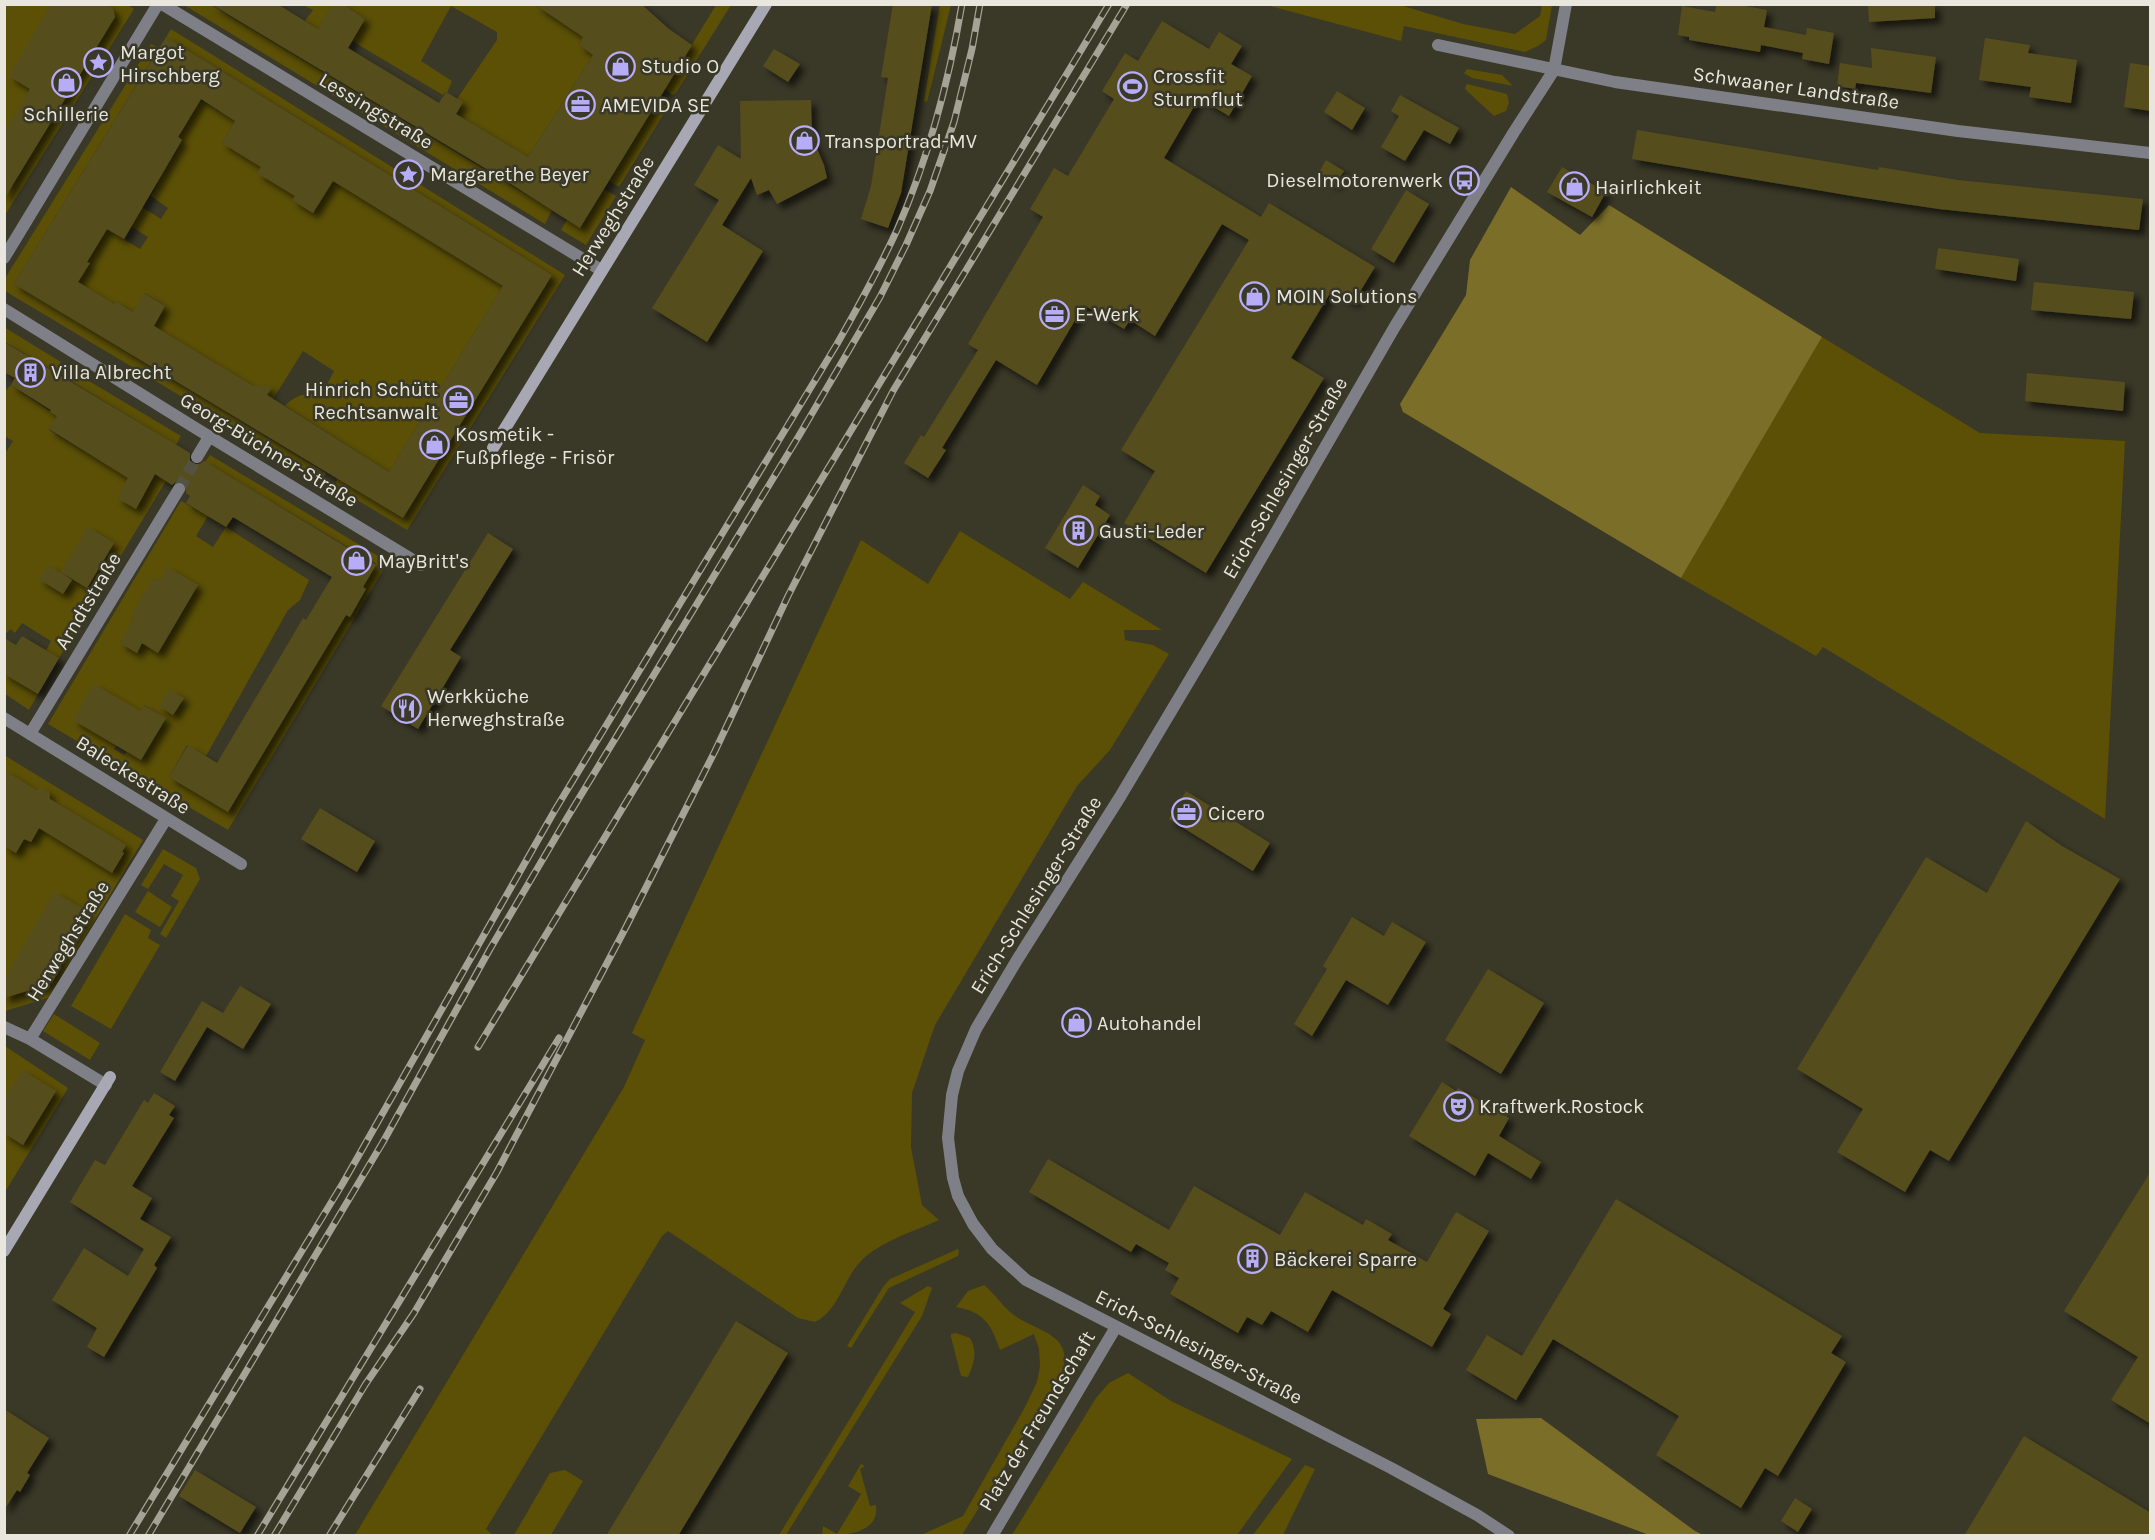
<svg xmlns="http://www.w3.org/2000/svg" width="2155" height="1540" font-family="Karla,sans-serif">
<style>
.green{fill:#5c5006;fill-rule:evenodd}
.forest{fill:#7b6e28}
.building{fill:#564d1d;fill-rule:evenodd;filter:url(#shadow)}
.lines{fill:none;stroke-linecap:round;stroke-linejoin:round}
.street-tunnel{stroke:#545242;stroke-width:12;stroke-dasharray:12 6;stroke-linecap:butt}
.street{stroke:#7f7f87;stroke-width:12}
.secondary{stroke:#a8a7b4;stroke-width:12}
.rail-casing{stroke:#a5a396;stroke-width:7}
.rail{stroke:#3a3827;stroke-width:4.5;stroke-dasharray:14;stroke-linecap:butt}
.labels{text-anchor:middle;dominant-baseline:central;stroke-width:5;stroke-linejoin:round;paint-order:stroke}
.poi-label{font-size:20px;fill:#e9e7dd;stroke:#3a3827;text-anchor:start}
.street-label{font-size:20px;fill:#e9e7dd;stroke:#3a3827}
</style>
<defs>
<filter id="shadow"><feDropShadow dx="5.5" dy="5.5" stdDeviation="3" flood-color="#0009"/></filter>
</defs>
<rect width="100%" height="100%" fill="#3a3827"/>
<!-- green -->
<path class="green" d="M127 4 134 9 5 215V5Z
M940 4 951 5 927 102 924 101Z
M184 5H211L552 210 545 224Z
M303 5H332L318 29 305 21 313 10Z
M342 5H535L583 37 579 45 593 55 526 160 516 150 456 114 457 99 497 40V32L451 6 421 61 452 81 447 93 445 92 443 95 352 41 365 19Z
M716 5H731L676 93 672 95 665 89Z
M1266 5H1400L1463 24 1515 34 1540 16 1542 5H1552L1546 40 1538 46 1525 52 1404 26 1401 41Z
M171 29 565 275 407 530 334 486 338 478 403 518 552 275 166 37Z
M151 44 159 48 14 284 326 473 321 480 5 291 4 280Z
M1467 69 1502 75 1513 86 1472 78 1464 73Z
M175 84 235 121 222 143 273 147 258 172 310 170 292 200 313 212 333 181 503 286 389 472 285 406C294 396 307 391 321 396L334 371 303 351 273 399 154 326 165 306 145 293 133 312 115 301 107 314 70 278 84 272 90 263 78 256 107 229 140 249 148 237 108 212 120 193 161 219 168 208 151 196 158 183 133 168 167 166 182 141 157 125 189 119 196 107Z
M1467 84 1507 94 1509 103 1506 111 1494 116 1466 90 1465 88Z
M658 101 665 105 666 110 619 187 609 181Z
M604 189 616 196 586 245 561 230 567 220 581 228Z
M4 327 61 362 55 372 5 342Z
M1822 337 1980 433 2125 441 2105 819 1823 647 1816 656 1681 578Z
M74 372 181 436 176 445 69 380Z
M11 385 57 416 49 430 122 474 130 460 166 481 59 658 46 651 51 641 22 623 15 633 10 629 7 633 5 631 4 455 13 441 4 436 5 391Z
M210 455 388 562 228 830 48 724 181 501 208 516 196 536 213 547 226 527 309 580 300 600 288 610 206 756 187 745 169 777 228 812 345 615 350 617 366 590 363 587 376 564 205 462ZM144 705 159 714 161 725 141 760 127 752 124 755 114 749Z
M960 531 1070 599 1083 582 1162 630H1124L1125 640 1153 645 1169 654 1110 750 1077 786 935 1025 912 1093 911 1147 922 1205 939 1220C915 1231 879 1242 861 1261 843 1280 839 1310 815 1322L798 1318 668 1231 662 1236 486 1529 493 1535H355L624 1087 645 1040 632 1033 861 540 928 584Z
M4 674 38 694 29 710 5 694Z
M4 755 143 840 48 998 5 1011Z
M163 849 196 868 200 879 166 938 160 934 179 901 171 896 183 875 164 864 148 889 141 885Z
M148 891 172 907 160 927 135 912Z
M125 914 151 930 148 938 160 945 111 1029 71 1006Z
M54 1014 100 1043 90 1060 43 1031Z
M5 1046 68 1088 5 1192Z
M958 1249 959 1251 958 1256 889 1288 851 1348 847 1346 883 1287 890 1279Z
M984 1285C994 1293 1001 1304 1010 1312 1034 1333 1079 1332 1060 1377L962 1535H921L963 1516 1024 1409 1037 1382 1040 1366 1039 1349 1034 1334 1000 1350C991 1324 984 1312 956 1307L968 1291Z
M928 1286 932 1288 922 1316 786 1535H779L915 1312 900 1303Z
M956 1333 970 1338C978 1352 974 1363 968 1377L961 1376 951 1337V1334Z
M1128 1373 1171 1401 1292 1459 1237 1535H1012L1096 1398 1109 1383Z
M861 1464 865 1466 860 1469 870 1506 876 1505C880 1534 844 1536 822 1535L823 1526 837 1534 861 1494 848 1486Z
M1305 1465 1315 1469 1283 1535H1253Z
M565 1470 583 1481 551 1535H514L550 1473Z"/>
<!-- forest -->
<path class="forest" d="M1511 187 1580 235 1609 205 1822 337 1681 578 1403 412 1400 404 1466 295 1470 260Z
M1541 1418 1695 1531 1703 1535H1649L1488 1474 1476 1419Z"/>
<!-- building -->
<path class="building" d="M51 4H105L113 9 115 17 4 199V132L30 89 9 76Z
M211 4H277L318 29 332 4H342L365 19 348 48 439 103 446 92 463 102 456 114 528 157 593 55 579 45 583 37 534 4H641L669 29 692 45 580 228 500 177Z
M893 4H932L901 193 888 228 861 219 871 186 888 78 881 77Z
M1717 4H1734L1767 10 1764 27 1806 35 1807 28 1834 33 1829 64 1802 59 1803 53 1761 45 1760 52 1689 40V37L1678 35 1682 6 1715 12Z
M1868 4H1935V18L1869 22Z
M1162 21 1209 49 1219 32 1242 46 1231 64 1252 76 1229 116 1199 98 1164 158 1261 217 1269 203 1375 267 1353 303 1332 290 1291 358 1324 378 1206 573 1124 523 1155 471 1121 450 1249 240 1222 224 1155 336 1130 320 1124 329 1084 305 1037 385 996 360 942 448 946 450 928 478 904 463 921 435 924 437 978 350 968 344 1043 217 1030 209 1054 168 1068 176 1114 99 1102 91 1125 53 1138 61Z
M166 37 552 275 403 518 14 284ZM201 99 235 121 222 143 261 167 257 173 295 196 292 200 313 213 333 181 503 286 389 472 267 395 272 386H253L154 326 165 306 144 293 133 312 115 301 114 304 78 282 90 263 87 262 107 229 124 239 182 140 178 137Z
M1985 38 2030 45 2028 53 2077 60 2071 103 2029 97 2031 87 1979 80Z
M1871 48 1936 57 1931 93 1856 83 1855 89 1837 86 1840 63 1872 68Z
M774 49 800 64 788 82 763 66Z
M2130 63 2151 66V111L2124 107Z
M1337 91 1365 108 1352 130 1324 112Z
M1400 95 1459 128 1450 144 1424 130 1405 161 1381 147 1399 116 1391 111Z
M811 100 812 137 824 165 827 178 777 204 769 190 757 195 751 178 722 225 763 251 707 342 652 308 719 200 694 185 718 145 741 159 740 101Z
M1637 130 1878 170 1879 167 1958 180 2143 199 2139 230 1939 209 1858 197 1632 159Z
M1326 160 1344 171 1335 185 1318 174Z
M1562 167 1606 192 1592 217 1547 192Z
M1406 190 1429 204 1394 263 1371 249Z
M1938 248 2019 259 2016 281 1935 269Z
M2034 282 2134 292 2131 319 2031 310Z
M4 342 190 453V460L193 464H200L204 461 376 565 363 587 366 589 350 617 346 615 228 812 169 777 188 745 217 763 289 642 303 618 306 620 332 577 233 517 226 527 186 503 190 496 186 493V486L183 482H176L172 485 155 474 136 509 117 498 128 478 49 429 57 416 50 412 51 410 11 385 15 378 4 372Z
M2027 373 2125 382 2123 411 2025 401Z
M1083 485 1100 496 1095 505 1110 515 1078 568 1045 548Z
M88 527 114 543 87 588 61 572Z
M488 533 513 549 450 650 461 657 418 729 381 706Z
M48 565 72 580 63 594 39 579Z
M167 567 198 585 158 653 142 643 137 653 120 643 134 617 131 615 154 577 160 581Z
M22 636 59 658 38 694 4 674V638L16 645Z
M94 684 140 711 143 705 166 718 141 760 73 720Z
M170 689 184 698 173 715 159 706Z
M4 770 36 790 42 788 49 792 50 799 126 845 122 852 124 853 112 873 39 828 31 842 24 839 16 853 4 846Z
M1186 791 1270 843 1253 871 1169 819Z
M320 808 375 841 357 872 301 839Z
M2026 821 2062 846 2120 879 1949 1161 1930 1150 1905 1192 1837 1152 1863 1109 1797 1069 1926 857 1987 893Z
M54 892 89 912 60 962 62 963 54 979 43 989 40 987 4 998V980Z
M1352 917 1384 936 1392 922 1426 942 1388 1005 1346 980 1312 1036 1294 1024 1327 969 1323 966Z
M1488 969 1544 1003 1501 1074 1445 1040Z
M240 986 271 1004 243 1049 207 1027 175 1081 160 1072 202 1001 223 1013Z
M22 1070 56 1091 23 1145 4 1133V1099Z
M1442 1082 1456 1091 1458 1088 1509 1118 1499 1136 1541 1162 1531 1179 1488 1153 1475 1176 1409 1136Z
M154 1093 175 1106 169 1115 174 1118 132 1186 152 1198 140 1219 171 1237 154 1265 157 1268 104 1357 87 1347 97 1328 52 1300 84 1248 128 1276 144 1249 70 1202 95 1160 105 1165 144 1100 148 1103Z
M1048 1159 1169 1230 1194 1186 1280 1235 1305 1192 1363 1225 1366 1219 1392 1234 1388 1240 1427 1262 1456 1212 1489 1231 1443 1309 1451 1314 1432 1347 1332 1290 1308 1332 1271 1311 1262 1325 1247 1317 1238 1333 1170 1294 1179 1278 1165 1270 1169 1263 1136 1244 1131 1252 1029 1192Z
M2151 1171V1424L2111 1400 2138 1357 2064 1311Z
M1616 1199 1842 1336 1831 1353 1846 1362 1778 1476 1765 1468 1741 1508 1656 1455 1679 1416 1553 1339 1516 1400 1466 1370 1487 1335 1522 1356Z
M736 1321 788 1353 678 1536H606Z
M4 1409 49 1438 27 1473 30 1475 20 1492 17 1490 4 1510Z
M2024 1436 2151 1513V1536H1964Z
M195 1470 256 1507 240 1533 179 1496Z
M1795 1498 1812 1509 1798 1532 1781 1521Z"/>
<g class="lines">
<!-- street-tunnel -->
<path class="street-tunnel" d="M179 489 197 457"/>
<!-- street -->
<path class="street" d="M162 4 601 270
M1438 45 1615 82 1958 131 2150 153
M4 258 158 4
M4 309 197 429 421 565
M197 457 209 437
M4 718 241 864
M30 734 179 489
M4 1027 30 1039 106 1085
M30 1039 166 819
M992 1536 1116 1327
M1509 1536 1477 1515 1391 1468 1026 1280 992 1249 973 1224 958 1196 953 1178 948 1138 952 1095 958 1071 976 1029 1017 960 1120 797 1223 624 1394 328 1514 132 1554 70 1566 4"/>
<!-- secondary -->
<path class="secondary" d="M493 448 766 4
M4 1251 110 1077"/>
<defs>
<path id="rail" d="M478 1047 1109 4
M129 1536 343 1183 555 810 837 344C858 307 879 269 897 230 928 159 949 81 962 4
M148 1536 383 1142 490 949 567 818 800 434 880 297 906 245 930 191 954 122 972 49 980 4
M257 1536 559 1038
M274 1536 365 1385 414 1313 497 1172 626 927 715 751 788 596 893 391 1127 4
M329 1536 420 1389"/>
</defs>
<!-- rail casing -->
<use href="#rail" class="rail-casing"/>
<!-- rail -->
<use href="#rail" class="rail"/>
</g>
<!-- icons -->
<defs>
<symbol id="sight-ring" viewBox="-11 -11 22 22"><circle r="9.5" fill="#3a3827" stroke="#b6acf8" stroke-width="1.5"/><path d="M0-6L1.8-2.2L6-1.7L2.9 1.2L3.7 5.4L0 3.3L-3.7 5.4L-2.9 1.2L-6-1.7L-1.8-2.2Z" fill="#b6acf8"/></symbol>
<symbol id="shop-ring" viewBox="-11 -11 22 22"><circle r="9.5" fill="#3a3827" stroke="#b6acf8" stroke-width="1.5"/><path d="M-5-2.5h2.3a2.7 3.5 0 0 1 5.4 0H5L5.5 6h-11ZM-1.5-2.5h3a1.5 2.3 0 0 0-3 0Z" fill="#b6acf8"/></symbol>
<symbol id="stadium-ring" viewBox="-11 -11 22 22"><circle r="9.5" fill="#3a3827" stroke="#b6acf8" stroke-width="1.5"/><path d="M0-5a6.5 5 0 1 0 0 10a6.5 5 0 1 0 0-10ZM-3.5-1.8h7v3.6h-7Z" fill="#b6acf8"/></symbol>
<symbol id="office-ring" viewBox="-11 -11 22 22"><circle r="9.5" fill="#3a3827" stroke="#b6acf8" stroke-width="1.5"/><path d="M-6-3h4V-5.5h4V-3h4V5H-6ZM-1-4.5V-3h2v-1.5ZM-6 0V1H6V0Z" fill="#b6acf8"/></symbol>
<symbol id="bus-ring" viewBox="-11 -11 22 22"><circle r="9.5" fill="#3a3827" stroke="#b6acf8" stroke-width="1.5"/><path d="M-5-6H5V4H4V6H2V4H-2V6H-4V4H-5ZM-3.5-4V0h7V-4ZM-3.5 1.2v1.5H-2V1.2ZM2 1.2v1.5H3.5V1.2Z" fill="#b6acf8"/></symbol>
<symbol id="building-ring" viewBox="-11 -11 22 22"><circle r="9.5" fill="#3a3827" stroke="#b6acf8" stroke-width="1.5"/><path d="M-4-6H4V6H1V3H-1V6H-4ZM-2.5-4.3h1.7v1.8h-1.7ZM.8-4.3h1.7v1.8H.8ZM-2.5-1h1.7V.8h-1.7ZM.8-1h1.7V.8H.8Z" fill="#b6acf8"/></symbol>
<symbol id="restaurant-ring" viewBox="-11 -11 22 22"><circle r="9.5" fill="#3a3827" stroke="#b6acf8" stroke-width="1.5"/><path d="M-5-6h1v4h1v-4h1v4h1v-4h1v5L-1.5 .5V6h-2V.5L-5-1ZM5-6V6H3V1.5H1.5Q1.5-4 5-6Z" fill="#b6acf8"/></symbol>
<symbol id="theatre-ring" viewBox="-11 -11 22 22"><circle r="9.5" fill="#3a3827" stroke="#b6acf8" stroke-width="1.5"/><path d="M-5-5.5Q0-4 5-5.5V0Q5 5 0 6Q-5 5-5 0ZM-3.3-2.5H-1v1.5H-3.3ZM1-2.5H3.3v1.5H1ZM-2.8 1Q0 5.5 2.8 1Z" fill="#b6acf8"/></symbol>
</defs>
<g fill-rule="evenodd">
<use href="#sight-ring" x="82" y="46" width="33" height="33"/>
<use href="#shop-ring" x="604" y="50" width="33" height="33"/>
<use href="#shop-ring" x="50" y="66" width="33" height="33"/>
<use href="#stadium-ring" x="1116" y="70" width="33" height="33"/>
<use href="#office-ring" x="564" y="88" width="33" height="33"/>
<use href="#shop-ring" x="788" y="124" width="33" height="33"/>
<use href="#sight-ring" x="392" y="158" width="33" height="33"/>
<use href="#bus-ring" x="1448" y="164" width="33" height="33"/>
<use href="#shop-ring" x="1558" y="170" width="33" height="33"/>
<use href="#shop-ring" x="1238" y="280" width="33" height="33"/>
<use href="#office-ring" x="1038" y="298" width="33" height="33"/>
<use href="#building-ring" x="14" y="356" width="33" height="33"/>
<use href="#office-ring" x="442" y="384" width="33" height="33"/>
<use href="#shop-ring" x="418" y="428" width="33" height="33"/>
<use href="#building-ring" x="1062" y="514" width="33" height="33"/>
<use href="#shop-ring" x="340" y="544" width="33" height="33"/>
<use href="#restaurant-ring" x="390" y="692" width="33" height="33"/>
<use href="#office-ring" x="1170" y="796" width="33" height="33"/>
<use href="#shop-ring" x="1060" y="1006" width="33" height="33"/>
<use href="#theatre-ring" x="1442" y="1090" width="33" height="33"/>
<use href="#building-ring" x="1236" y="1242" width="33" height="33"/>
</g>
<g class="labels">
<!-- poi labels -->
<g class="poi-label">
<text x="120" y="52">Margot<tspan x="120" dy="23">Hirschberg</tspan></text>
<text x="641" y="66">Studio O</text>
<text x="1153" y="76">Crossfit<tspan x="1153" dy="23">Sturmflut</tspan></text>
<text x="601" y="105">AMEVIDA SE</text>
<text x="66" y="114" text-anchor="middle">Schillerie</text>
<text x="825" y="141">Transportrad-MV</text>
<text x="430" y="174">Margarethe Beyer</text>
<text x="1443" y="180" text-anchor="end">Dieselmotorenwerk</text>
<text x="1595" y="187">Hairlichkeit</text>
<text x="1276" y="296">MOIN Solutions</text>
<text x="1075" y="314">E-Werk</text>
<text x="51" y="372">Villa Albrecht</text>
<text x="438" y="389" text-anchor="end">Hinrich Schütt<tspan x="438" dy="23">Rechtsanwalt</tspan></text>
<text x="455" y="434">Kosmetik -<tspan x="455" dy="23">Fußpflege - Frisör</tspan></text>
<text x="1099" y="531">Gusti-Leder</text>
<text x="378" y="561">MayBritt's</text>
<text x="427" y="696">Werkküche<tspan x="427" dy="23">Herweghstraße</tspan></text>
<text x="1208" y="813">Cicero</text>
<text x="1097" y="1023">Autohandel</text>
<text x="1479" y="1106">Kraftwerk.Rostock</text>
<text x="1274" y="1259">Bäckerei Sparre</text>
</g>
<!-- street labels -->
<g class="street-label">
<text transform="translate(1796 88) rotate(8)">Schwaaner Landstraße</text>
<text transform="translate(376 111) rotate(31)">Lessingstraße</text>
<text transform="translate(613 216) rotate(-58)">Herweghstraße</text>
<text transform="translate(269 450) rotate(31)">Georg-Büchner-Straße</text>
<text transform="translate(1285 478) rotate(-60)">Erich-Schlesinger-Straße</text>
<text transform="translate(88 601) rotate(-59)">Arndtstraße</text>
<text transform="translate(133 775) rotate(32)">Baleckestraße</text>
<text transform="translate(1036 895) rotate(-58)">Erich-Schlesinger-Straße</text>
<text transform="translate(68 941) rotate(-58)">Herweghstraße</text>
<text transform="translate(1199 1347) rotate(27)">Erich-Schlesinger-Straße</text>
<text transform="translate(1037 1421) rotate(-59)">Platz der Freundschaft</text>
</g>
</g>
<!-- border -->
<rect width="2155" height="1540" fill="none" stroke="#e9e7dd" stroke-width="12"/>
</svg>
